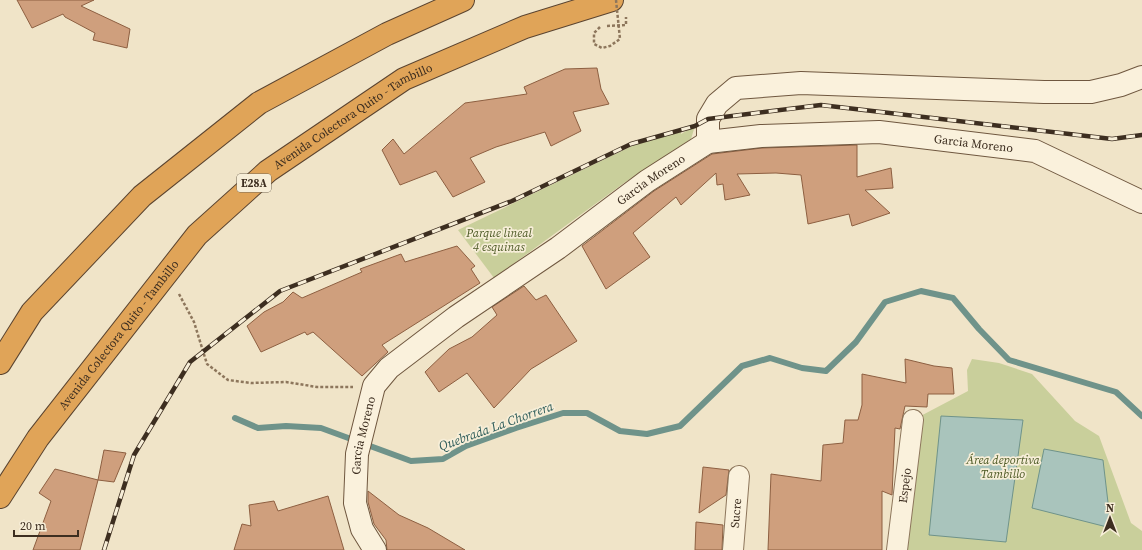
<svg xmlns="http://www.w3.org/2000/svg" width="1142" height="550" font-family="'Source Serif 4',serif">
<style>
.green{fill:#c9cf9b}
.water{fill:#a9c4bc;stroke:#6f938a}
.lines{fill:none;stroke-linecap:round;stroke-linejoin:round}
.stream{stroke:#6f938a;stroke-width:6}
.building{fill:#cf9f7d;stroke:#8d5f41}
.street-casing{stroke:#8d765c;stroke-width:22}
.secondary-casing{stroke:#6f573f;stroke-width:24}
.highway-casing{stroke:#5b4430;stroke-width:24}
.path{stroke:#8d765c;stroke-width:2.5;stroke-dasharray:3 2;stroke-linecap:butt}
.street{stroke:#faf1dc;stroke-width:20}
.secondary{stroke:#faf1dc;stroke-width:22}
.highway{stroke:#e0a458;stroke-width:22}
.rail-casing{stroke:#3d2e20;stroke-width:4.5}
.rail{stroke:#f7eed8;stroke-width:3;stroke-dasharray:9;stroke-linecap:butt}
.path-bridge{stroke:#8d765c;stroke-width:2.5;stroke-dasharray:3 2;stroke-linecap:butt}
.labels{text-anchor:middle;dominant-baseline:central;stroke-width:3.5;stroke-linejoin:round;paint-order:stroke}
.shield{fill:#f7eed8;stroke:#756857;stroke-width:1}
.shield-label{font-size:11px;font-weight:bold;fill:#3d2e20}
.street-label{font-size:12px;fill:#3d2e20;stroke:#f7eed8}
.park-label{font-size:12px;font-style:italic;fill:#4d5a26;stroke:#f7eed8}
.water-label{font-size:13px;font-style:italic;fill:#2f5d5a;stroke:#f7eed8}
</style>
<rect width="100%" height="100%" fill="#f0e4c8"/>
<!-- green -->
<path class="green" d="M695 126 691 139 624 183 494 278 458 230 632 146 681 130V134Z
M972 359 999 363 1032 374 1075 421 1099 436 1131 523 1142 531V550H897L913 420 968 391 967 370Z"/>
<!-- water -->
<path class="water" d="M941 416 1023 420 1006 542 929 535Z
M1044 449 1103 460 1111 528 1032 508Z"/>
<g class="lines">
<!-- stream -->
<path class="stream" d="M235 418 258 428 286 426 321 428 411 461 443 459 466 446 516 428 563 413H587L620 431 647 434 680 426 742 366 770 358 802 368 826 371 856 342 885 302 921 291 953 298 979 329 1009 360 1116 392 1142 416"/>
</g>
<!-- building -->
<path class="building" d="M17 0H94L81 6 130 29 127 48 93 40 95 33 65 17 63 14 32 28Z
M597 68 601 89 609 104 573 112 581 131 551 146 545 132 496 147 470 158 485 182 453 197 436 171 400 185 382 150 393 139 404 154 465 103 527 94 524 87 565 69Z
M857 145V177L891 168 893 188 865 190 890 213 852 226 849 214 808 224 801 175 776 173 737 174 750 195 725 200 723 184 717 185 716 173 681 205 676 197 633 233 650 257 606 289 582 246 654 191 712 154 762 148Z
M457 246 475 266 471 269 480 283 382 345 388 352 362 376 313 332 307 335 305 332 261 352 247 326 264 312 283 302 293 292 302 298 362 272 360 269 401 254 405 262Z
M524 286 536 300 546 295 577 341 531 369 494 408 467 373 439 392 425 372 449 349 472 337 497 315 492 307Z
M905 359 934 366 952 368 954 394H928L927 407 905 406 900 429 895 428 892 495 882 491V550H768L771 474 821 481 823 445 843 443 845 420H858L862 405V374L906 383Z
M104 450 126 453 114 482 98 480Z
M703 467 729 470 726 495 699 513Z
M55 469 98 480 80 550H33L51 501 39 493Z
M368 491 399 515 428 528 465 550H387L386 540 374 524 368 502Z
M328 496 344 550H234L242 524 251 526 249 505 274 501 278 511Z
M696 522 723 525 722 550H695Z"/>
<g class="lines">
<defs>
<g id="street">
<path id="s1" d="M733 550 739 476"/>
<path id="s2" d="M897 550 913 420"/>
</g>
<g id="secondary">
<path d="M708 142V119L717 104 736 88 801 83 1044 92H1091L1121 85 1142 77"/>
<path id="s3" d="M375 550 362 529 355 503 357 454 374 386 389 368 456 317 558 248 647 181 708 142 761 136 879 132 1035 151 1142 202"/>
</g>
<g id="highway">
<path d="M0 363 32 312 142 196 259 103 387 34 463 0"/>
<path id="s4" d="M0 497 38 438 197 235 268 171 404 79 525 27 612 0"/>
</g>
</defs>
<!-- street casing -->
<use href="#street" class="street-casing"/>
<!-- secondary casing -->
<use href="#secondary" class="secondary-casing"/>
<!-- highway casing -->
<use href="#highway" class="highway-casing"/>
<!-- path -->
<path class="path" d="M607 26 626 25V17
M600 27 594 33V44L602 48 610 46 620 39
M179 294 194 322 207 364 228 380 251 383 286 382 317 387H353"/>
<!-- street -->
<use href="#street" class="street"/>
<!-- secondary -->
<use href="#secondary" class="secondary"/>
<!-- highway -->
<use href="#highway" class="highway"/>
<defs>
<path id="rail" d="M104 550 134 455 190 362 280 291 512 201 631 144 695 126 708 119 821 105 1112 139 1142 135"/>
</defs>
<!-- rail casing -->
<use href="#rail" class="rail-casing"/>
<!-- rail -->
<use href="#rail" class="rail"/>
<!-- path-bridge -->
<path class="path-bridge" d="M616 0 620 39"/>
</g>
<g class="labels">
<!-- shield labels -->
<rect class="shield" x="237" y="174" width="34" height="18" rx="3"/>
<g class="shield-label">
<text x="254" y="183">E28A</text>
</g>
<!-- street labels -->
<g class="street-label">
<text stroke="none"><textPath href="#s4" startOffset="525">Avenida Colectora Quito - Tambillo</textPath></text>
<text stroke="none"><textPath href="#s3" startOffset="852">Garcia Moreno</textPath></text>
<text stroke="none"><textPath href="#s3" startOffset="517">Garcia Moreno</textPath></text>
<text stroke="none"><textPath href="#s4" startOffset="201">Avenida Colectora Quito - Tambillo</textPath></text>
<text stroke="none"><textPath href="#s3" startOffset="120">Garcia Moreno</textPath></text>
<text stroke="none"><textPath href="#s2" startOffset="65">Espejo</textPath></text>
<text stroke="none"><textPath href="#s1" startOffset="37">Sucre</textPath></text>
</g>
<!-- park labels -->
<g class="park-label">
<text x="499" y="233">Parque lineal<tspan x="499" dy="14">4 esquinas</tspan></text>
<text x="1003" y="460">Área deportiva<tspan x="1003" dy="14">Tambillo</tspan></text>
</g>
<!-- water labels -->
<g class="water-label">
<text transform="translate(496 426) rotate(-20)">Quebrada La Chorrera</text>
</g>
</g>
<!-- north arrow -->
<g transform="translate(1110 518)" stroke="#f7eed8" stroke-width="3" paint-order="stroke">
<path d="M0-3L7 15L0 10L-7 15Z" fill="#3d2e20"/>
<text y="-6" font-size="11" font-weight="bold" text-anchor="middle" fill="#3d2e20">N</text>
</g>
<!-- scale -->
<path d="M14 530v6h64v-6" fill="none" stroke="#3d2e20" stroke-width="2"/>
<text x="20" y="530" font-size="12" fill="#3d2e20" stroke="#f7eed8" stroke-width="3" paint-order="stroke">20 m</text>
</svg>
